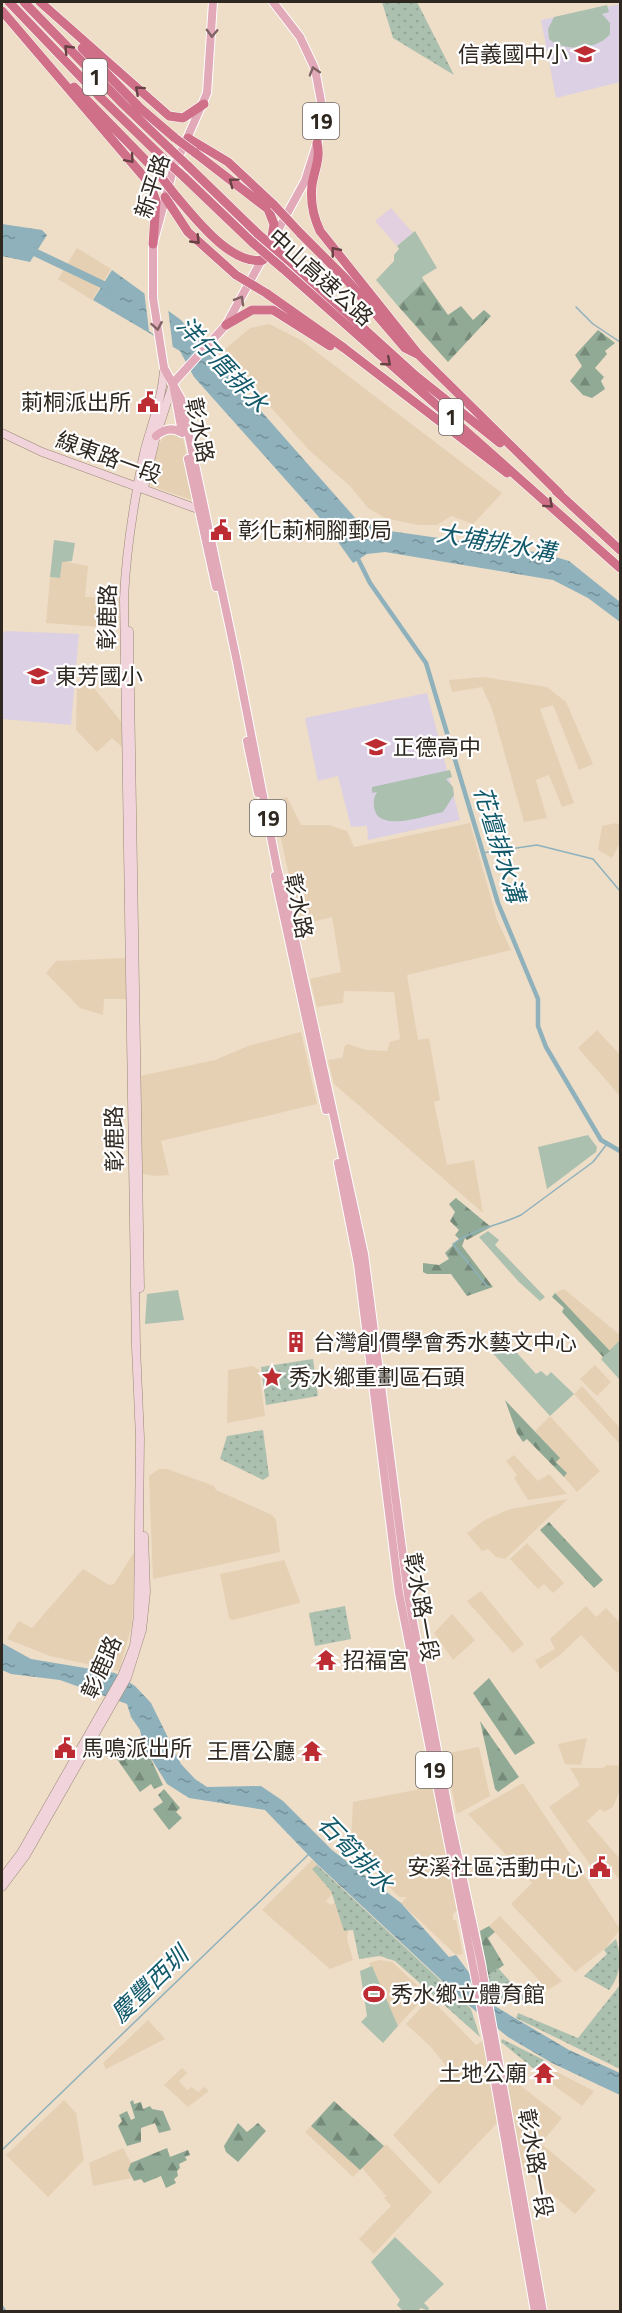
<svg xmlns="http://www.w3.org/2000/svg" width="622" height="2313" font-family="'Titillium Web','Noto Sans TC',sans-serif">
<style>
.commercial{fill:#e2cfdf}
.built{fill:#e6d0b4}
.education{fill:#dcd0e4}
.green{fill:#acc0b0}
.forest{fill:url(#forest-firs)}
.park{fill:url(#park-dots)}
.water{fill:url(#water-ripples)}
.pier{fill:#eeddc7}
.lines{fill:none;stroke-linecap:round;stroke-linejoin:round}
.stream{stroke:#8eb1bc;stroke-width:1.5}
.canal{stroke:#8eb1bc;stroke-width:4.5}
.river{stroke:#8eb1bc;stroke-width:8}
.secondary-casing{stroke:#988874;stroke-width:9}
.primary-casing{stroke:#fff;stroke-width:10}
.highway-casing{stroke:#fff;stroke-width:10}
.secondary{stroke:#f1d4db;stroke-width:8}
.primary{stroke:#e2a9b8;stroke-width:8}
.highway{stroke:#cf7088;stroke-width:9}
.highway-bridge-casing{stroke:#fff;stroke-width:10;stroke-linecap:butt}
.highway-bridge{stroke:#cf7088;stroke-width:9}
.oneway{stroke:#806264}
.oneway2{stroke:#674144}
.labels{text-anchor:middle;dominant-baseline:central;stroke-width:4.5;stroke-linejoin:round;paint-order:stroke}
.shield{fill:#fff;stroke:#6d6863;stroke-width:1.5}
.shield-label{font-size:21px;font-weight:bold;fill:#2f2820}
.poi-label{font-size:22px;fill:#2f2820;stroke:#fff;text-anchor:start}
.street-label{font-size:22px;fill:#2f2820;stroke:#fff}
.water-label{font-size:24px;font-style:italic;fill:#12596a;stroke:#fff}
</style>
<defs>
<pattern id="forest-firs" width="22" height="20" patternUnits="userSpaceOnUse" patternTransform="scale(1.5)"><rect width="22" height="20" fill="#90aa96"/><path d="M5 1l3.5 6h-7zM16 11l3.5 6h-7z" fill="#768a7a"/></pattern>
<pattern id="park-dots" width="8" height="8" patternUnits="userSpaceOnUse" patternTransform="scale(1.5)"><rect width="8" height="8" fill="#acc0b0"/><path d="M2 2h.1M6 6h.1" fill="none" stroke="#94a597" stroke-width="1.8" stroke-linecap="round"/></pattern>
<pattern id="water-ripples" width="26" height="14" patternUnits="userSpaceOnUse" patternTransform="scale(1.5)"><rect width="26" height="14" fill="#8eb1bc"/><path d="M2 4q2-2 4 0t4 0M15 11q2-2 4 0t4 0" fill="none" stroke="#749098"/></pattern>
</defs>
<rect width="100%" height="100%" fill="#eeddc7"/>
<!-- commercial -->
<path class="commercial" d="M391 208 413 233 397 246 375 221Z"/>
<!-- built -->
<path class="built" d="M77 248 111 269 92 300 58 279Z
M269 324 301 340 502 493 473 524 451 516 437 525H418L385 518 368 508 351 487 309 450 224 355 223 351 250 328Z
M172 433 183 438 195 496 192 500 151 486 156 451 162 438Z
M62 561 88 566 85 597H99L101 627 46 623 50 577 60 578Z
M484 677 547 687 566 702 593 764 579 770 553 705 540 709 574 803 562 807 549 775 536 780 547 818 524 822 492 709 482 687 452 692 449 680Z
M83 682 90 690 94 688 123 724V748L112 738 97 752 76 730 77 689Z
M287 797 301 825H329L347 831 354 847 470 823 497 920 511 950 407 975 418 1040 429 1038 440 1100 434 1102 447 1165 474 1160 483 1213 334 1084 328 1060 342 1058 345 1046 348 1044 366 1050 387 1051 390 1042 400 1039 394 992 344 991 343 1003 317 1007 310 979 341 972 332 917 300 925 273 803Z
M616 823 620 825V843L612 858 598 850 602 826Z
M125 958 126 999H104L103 1015 80 1008 46 973 56 961Z
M597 1030 620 1055V1096L578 1048Z
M301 1032 317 1104 161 1141 169 1175 156 1176 142 1174 140 1076 215 1060 248 1046Z
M564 1289 620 1335V1340L610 1351 555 1293Z
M595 1365 611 1382 597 1396 580 1379Z
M253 1366 259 1370 265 1416 227 1423 228 1370Z
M582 1386 620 1428V1444L574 1394Z
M550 1416 600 1471 577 1492 564 1477 567 1473 556 1461 559 1459 535 1431Z
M514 1455 538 1481 549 1474 567 1494 528 1500 514 1478 517 1475 506 1461Z
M159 1469H167L214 1486 216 1490 272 1515 276 1520 280 1552 153 1579 149 1476Z
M568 1499 505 1559 496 1557 488 1549 482 1551 467 1533 485 1520 510 1509Z
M527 1543 564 1583 553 1593 544 1584 538 1589 510 1559Z
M135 1551 132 1625 119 1671 50 1656 7 1639 19 1621 32 1628 83 1569 109 1585 114 1584Z
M284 1560 300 1601 299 1603 232 1620 229 1618 220 1574Z
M481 1591 524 1644 513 1653 467 1601Z
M586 1606 596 1617 606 1608 620 1623V1670L617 1673 581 1635 560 1655 540 1669 535 1660 555 1649 550 1639Z
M452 1614 475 1640 453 1660 434 1633Z
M587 1738 581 1765 565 1764 558 1744Z
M479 1747 490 1796 457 1814 444 1754Z
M607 1765 620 1766V1790L613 1807 604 1812 600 1809 587 1821 620 1859V1880L612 1870 601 1880 549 1807 580 1785 570 1768H603Z
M523 1783 620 1929 606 1948 575 1972 511 1904 532 1883 468 1814Z
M436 1786 458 1910 453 1914V1920H456L463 1954 456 1955 401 1903 407 1897H399L372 1869 356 1857 366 1842 351 1843 353 1802Z
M312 1860 339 1886 326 1901 331 1905 335 1902 340 1907 348 1932 347 1939 353 1960 330 1969 262 1910Z
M500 1916 562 1981 548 1990 489 1926Z
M379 1960 392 1962 427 1994 398 2026 369 1963Z
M430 1998 476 2045 484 2040 501 2119 439 2184 393 2135 451 2072 431 2047 406 2024Z
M148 2020 165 2039 106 2069 103 2063Z
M182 2068 187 2073 179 2081 187 2090 192 2087 198 2092 204 2087 209 2091 188 2107 164 2085Z
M553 2070 594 2091 582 2106 540 2075Z
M502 2071 562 2118 520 2169Z
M64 2100 76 2113 84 2160 48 2197 6 2155Z
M311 2126 360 2170 353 2177 305 2132Z
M386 2144 432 2192 374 2254 359 2239 391 2206 384 2198 386 2196 362 2168Z
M543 2145 596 2190 575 2214 522 2169Z
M123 2148 131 2163 128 2170 131 2178 93 2186 89 2163Z"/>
<!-- education -->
<path class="education" d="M620 4V82L556 98 541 20Z
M6 631 79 634 71 725 2 719V633Z
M427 693 460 820 368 840 367 826 351 827 338 776 318 781 305 718Z"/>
<!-- green -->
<path class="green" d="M607 5 609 12 602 14 610 23V34C598 50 563 52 549 39L548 29 554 17Z
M415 231 437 268 422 277 424 281 398 306 376 280 394 261V255L399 249 397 246Z
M54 540 75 543 72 561 62 562 60 578 50 577Z
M450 770 452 777 446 779 453 787 454 795 443 812C427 815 382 832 375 811 373 805 373 798 377 792L372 793V787Z
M588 1135 597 1147 596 1152 547 1189 538 1147Z
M488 1231 499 1240 495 1245 545 1297 540 1301 519 1282 479 1237Z
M178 1290 184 1320 145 1324 147 1294Z
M508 1332 513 1340 509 1344 536 1374 541 1371 547 1376 551 1372 574 1394 550 1416 488 1348 493 1341 499 1343 502 1340 500 1335Z
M620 1340V1380L601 1359Z
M372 1966 398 2026 383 2043 361 2022 367 2016 360 1971Z
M395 2237 444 2284 424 2303 429 2308 428 2311 421 2308 417 2311H403L397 2305 400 2300 371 2262Z"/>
<!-- forest -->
<path class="forest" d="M424 281 448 315 461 306 473 320 484 310 491 316 448 362 398 306Z
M598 330 615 343 605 351 607 354 595 368 604 377 601 381 605 389 592 398 583 395 570 381 582 366 575 355Z
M456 1198 491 1227 467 1240 465 1238 462 1246 493 1287 467 1296 451 1274H427L423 1272V1263L439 1265 449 1259 445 1253 459 1239 455 1235 459 1230 450 1221 455 1212 449 1204Z
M555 1293 610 1351 603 1357 562 1312 564 1308 552 1297Z
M505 1400 560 1458 556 1462 567 1473 564 1477 527 1439 523 1442 517 1433Z
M549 1522 603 1580 594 1588 540 1530Z
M489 1678 535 1743 515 1755 473 1693Z
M480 1721 519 1777 498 1792 495 1789Z
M140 1736 163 1785 154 1789 151 1784 140 1792 117 1759 130 1751 126 1745Z
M164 1789 180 1808 176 1812 182 1818 169 1830 153 1809 163 1802 158 1795Z
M489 1926 495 1932 488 1938 504 1965 488 1976 480 1931Z
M133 2100 134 2104 141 2102 143 2109 150 2106 152 2109 163 2111 171 2130 159 2133 155 2123 141 2128V2142L127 2146 118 2126 122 2121 119 2115 127 2111 131 2120 135 2118 130 2102Z
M334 2101 384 2146 360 2170 311 2126Z
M238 2123 247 2132 258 2123 266 2131 238 2162 226 2152 224 2146Z
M167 2148 170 2157 188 2150 190 2155 185 2157 187 2160 179 2164 180 2168 177 2171 178 2176 174 2179 176 2183 166 2188 161 2176 144 2183 141 2179 134 2181 128 2170 131 2163Z"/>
<!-- park -->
<path class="park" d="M382 2H417L454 75 393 38Z
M313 1359 318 1396 266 1405 261 1367Z
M263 1430 269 1476 263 1480 220 1459 227 1436Z
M345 1606 351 1639 315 1646 309 1613Z
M317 1865 471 2009 480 2037 395 1961 380 1956 359 1959 353 1930 344 1931 331 1891 312 1869Z
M616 1939C622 1958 621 1975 609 1990L584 1976 607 1954 604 1950Z
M498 1968 527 2000H508L487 1995 484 1978Z
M620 1985V2069L516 2018 518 2013 578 2038Z
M502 2039 546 2061 539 2073 501 2042Z"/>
<!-- water -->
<path class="water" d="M2 224 42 230 47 235 30 262 2 256Z
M112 270 181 320 357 520 390 531 542 553 569 561 620 602V622L588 598 553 580 385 552 367 554 353 563 326 525 194 377 180 351 93 300Z
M2 1643 31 1659 115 1673 135 1686 151 1703 181 1764 195 1779 207 1787 261 1786 283 1801 332 1850 401 1903 449 1957 456 1955 493 2005 569 2050 620 2073V2095L552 2063 508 2037 467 2004 317 1864 265 1810 189 1798 167 1784 144 1747 140 1730 131 1717 127 1704 60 1680 11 1674 2 1670Z"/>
<!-- pier -->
<path class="pier" d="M144 290 168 308 173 349 149 331Z"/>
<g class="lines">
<!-- stream -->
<path class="stream" d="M576 307 593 324 620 342
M482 853 537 845 593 859 620 891
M487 1286 453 1244C475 1228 498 1226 521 1215L593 1162 607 1144
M2 2150 310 1853"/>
<!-- canal -->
<path class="canal" d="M357 557 370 583 426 663 498 903 538 999V1026L546 1047 601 1140 620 1151
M2 2308 5 2312"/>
<!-- river -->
<path class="river" d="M26 248 112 289"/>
<defs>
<path id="secondary" d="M2 433 42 452 203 511
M144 488 156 436 173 384
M129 631 140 1288
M2 1878 21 1853 122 1676 134 1646 138 1615 140 1438 136 1347 124 599C126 550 134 501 144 453 151 425 163 397 164 368
M2 1887 26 1855 127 1678 142 1630 146 1592 144 1536"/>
<path id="primary" d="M213 2 207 93 173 170 153 244V298L164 368 181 399 237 662 277 868 293 930 364 1254 408 1595 450 1819 481 1963 543 2312
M174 382 226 325 305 181 321 131 323 112 315 69 300 37 273 2
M174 389 182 432
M156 436C164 429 173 427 182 433
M188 459 216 587
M247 741 258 793
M275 876 326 1110
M338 1163 358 1264 399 1593 488 2042 535 2312"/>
<path id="highway" d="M9 2 98 95 163 158
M24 2 123 104 170 149
M40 2 169 116 183 118 204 104
M2 11 150 184 156 201 153 244
M82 48 140 108 175 138
M74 87 158 173
M188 138 228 162 274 205
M317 143C321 158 314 171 312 185 310 202 313 216 320 231L419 355 560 494
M194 152 268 209 274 224 271 243
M187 165 258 234
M184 177 253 243
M176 196C195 218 231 266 263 260
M165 197 188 232 236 275
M300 233 346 279 405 348 417 354
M287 259 416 376 500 443
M281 267 620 568
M266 293 344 348 507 473
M226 325 252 310H273L330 346
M556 491 620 550"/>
</defs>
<!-- secondary casing -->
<use href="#secondary" class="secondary-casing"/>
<!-- primary casing -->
<use href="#primary" class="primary-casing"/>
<!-- highway casing -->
<use href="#highway" class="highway-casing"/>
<!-- secondary -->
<use href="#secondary" class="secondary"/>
<!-- primary -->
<use href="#primary" class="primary"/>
<!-- highway -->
<use href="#highway" class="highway"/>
<defs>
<path id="highway-bridge" d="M175 138 194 152
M170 149 187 165
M163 158 184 177
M158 173 176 196
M274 205 300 233
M258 234 287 259
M253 243 281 267
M236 275 266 293"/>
</defs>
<!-- highway-bridge casing -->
<use href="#highway-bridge" class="highway-bridge-casing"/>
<!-- highway-bridge -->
<use href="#highway-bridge" class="highway-bridge"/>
</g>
<!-- one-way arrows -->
<defs><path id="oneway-chevron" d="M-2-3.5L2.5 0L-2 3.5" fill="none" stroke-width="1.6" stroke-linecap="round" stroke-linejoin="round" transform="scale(1.5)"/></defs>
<g class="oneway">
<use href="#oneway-chevron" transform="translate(212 33) rotate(92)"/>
<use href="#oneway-chevron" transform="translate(314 71) rotate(-107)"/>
<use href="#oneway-chevron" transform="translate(240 300) rotate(-60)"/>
<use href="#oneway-chevron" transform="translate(157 326) rotate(80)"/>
</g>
<g class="oneway2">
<use href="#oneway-chevron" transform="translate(68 49) rotate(-134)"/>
<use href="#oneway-chevron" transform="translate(139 90) rotate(-138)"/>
<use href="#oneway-chevron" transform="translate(130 159) rotate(49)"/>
<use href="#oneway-chevron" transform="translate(233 182) rotate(-143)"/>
<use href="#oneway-chevron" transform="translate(196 240) rotate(46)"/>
<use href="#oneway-chevron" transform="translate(335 251) rotate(-129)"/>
<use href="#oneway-chevron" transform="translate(387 362) rotate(41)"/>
<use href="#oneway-chevron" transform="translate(549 504) rotate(42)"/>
</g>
<!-- icons -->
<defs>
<symbol id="school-bare" viewBox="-9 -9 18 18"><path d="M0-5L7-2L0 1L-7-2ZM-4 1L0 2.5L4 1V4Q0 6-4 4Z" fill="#bc2c32" stroke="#fff" stroke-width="2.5" paint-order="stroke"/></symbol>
<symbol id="civic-bare" viewBox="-9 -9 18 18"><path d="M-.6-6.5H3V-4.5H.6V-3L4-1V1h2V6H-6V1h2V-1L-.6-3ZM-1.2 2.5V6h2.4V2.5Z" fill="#bc2c32" stroke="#fff" stroke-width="2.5" paint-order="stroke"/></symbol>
<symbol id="building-bare" viewBox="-9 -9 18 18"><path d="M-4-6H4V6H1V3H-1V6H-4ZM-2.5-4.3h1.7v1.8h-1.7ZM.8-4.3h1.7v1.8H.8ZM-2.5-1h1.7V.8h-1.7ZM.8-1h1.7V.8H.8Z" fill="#bc2c32" stroke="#fff" stroke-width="2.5" paint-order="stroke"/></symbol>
<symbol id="sight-bare" viewBox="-9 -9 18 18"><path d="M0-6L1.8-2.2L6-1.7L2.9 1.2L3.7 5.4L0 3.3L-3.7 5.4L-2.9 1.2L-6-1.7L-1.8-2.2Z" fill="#bc2c32" stroke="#fff" stroke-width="2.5" paint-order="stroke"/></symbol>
<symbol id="temple-bare" viewBox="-9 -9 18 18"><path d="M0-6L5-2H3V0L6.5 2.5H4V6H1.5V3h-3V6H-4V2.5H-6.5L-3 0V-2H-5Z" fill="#bc2c32" stroke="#fff" stroke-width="2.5" paint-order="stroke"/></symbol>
<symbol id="stadium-bare" viewBox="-9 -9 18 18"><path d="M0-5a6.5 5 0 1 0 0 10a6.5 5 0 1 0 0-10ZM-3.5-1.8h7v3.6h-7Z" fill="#bc2c32" stroke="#fff" stroke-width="2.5" paint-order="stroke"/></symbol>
</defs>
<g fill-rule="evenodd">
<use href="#school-bare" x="570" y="39" width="30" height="30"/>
<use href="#civic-bare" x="133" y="387" width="30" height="30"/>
<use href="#civic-bare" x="206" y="515" width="30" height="30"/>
<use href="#school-bare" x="23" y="661" width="30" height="30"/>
<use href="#school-bare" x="361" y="732" width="30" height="30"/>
<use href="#building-bare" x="281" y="1327" width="30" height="30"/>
<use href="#sight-bare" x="257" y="1362" width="30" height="30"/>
<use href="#temple-bare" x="311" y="1645" width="30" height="30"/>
<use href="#civic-bare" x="50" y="1733" width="30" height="30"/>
<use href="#temple-bare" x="297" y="1736" width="30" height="30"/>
<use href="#civic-bare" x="585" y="1852" width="30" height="30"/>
<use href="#stadium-bare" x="359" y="1979" width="30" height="30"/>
<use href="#temple-bare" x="529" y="2058" width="30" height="30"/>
</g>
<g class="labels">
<!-- shield labels -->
<g class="shield">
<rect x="83" y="59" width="24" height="36" rx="4.5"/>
<rect x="303" y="103" width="36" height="36" rx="4.5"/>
<rect x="439" y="399" width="24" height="36" rx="4.5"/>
<rect x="250" y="800" width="36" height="36" rx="4.5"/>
<rect x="416" y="1752" width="36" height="36" rx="4.5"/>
</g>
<g class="shield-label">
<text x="95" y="77">1</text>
<text x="321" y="121">19</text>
<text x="451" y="417">1</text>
<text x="268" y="818">19</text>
<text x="434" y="1770">19</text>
</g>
<!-- poi labels -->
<g class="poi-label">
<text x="568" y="54" text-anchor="end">信義國中小</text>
<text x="131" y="402" text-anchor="end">莿桐派出所</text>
<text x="238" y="530">彰化莿桐腳郵局</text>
<text x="55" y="676">東芳國小</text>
<text x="393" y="747">正德高中</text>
<text x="313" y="1342">台灣創價學會秀水藝文中心</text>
<text x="289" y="1377">秀水鄉重劃區石頭</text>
<text x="343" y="1660">招福宮</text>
<text x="82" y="1748">馬鳴派出所</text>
<text x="295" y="1751" text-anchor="end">王厝公廳</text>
<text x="583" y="1867" text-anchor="end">安溪社區活動中心</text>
<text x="391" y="1994">秀水鄉立體育館</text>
<text x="527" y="2073" text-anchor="end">土地公廟</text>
</g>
<!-- street labels -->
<g class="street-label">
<text transform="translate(152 186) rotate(-72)">新平路</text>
<text transform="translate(321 277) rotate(42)">中山高速公路</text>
<text transform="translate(200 430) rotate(79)">彰水路</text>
<text transform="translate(109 457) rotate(20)">線東路一段</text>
<text transform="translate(107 617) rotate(-89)">彰鹿路</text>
<text transform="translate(299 906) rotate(79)">彰水路</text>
<text transform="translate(114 1139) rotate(-91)">彰鹿路</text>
<text transform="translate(422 1607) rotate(80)">彰水路一段</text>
<text transform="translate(101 1667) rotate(-66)">彰鹿路</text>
<text transform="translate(536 2163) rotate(80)">彰水路一段</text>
</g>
<!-- water labels -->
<g class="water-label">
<text transform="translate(223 364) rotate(47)">洋仔厝排水</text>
<text transform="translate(496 542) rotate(10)">大埔排水溝</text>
<text transform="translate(500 844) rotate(73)">花壇排水溝</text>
<text transform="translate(356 1853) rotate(46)">石筍排水</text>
<text transform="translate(149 1984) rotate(-44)">慶豐西圳</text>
</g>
</g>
<!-- border -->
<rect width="622" height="2313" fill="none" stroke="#2f2820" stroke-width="6"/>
</svg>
